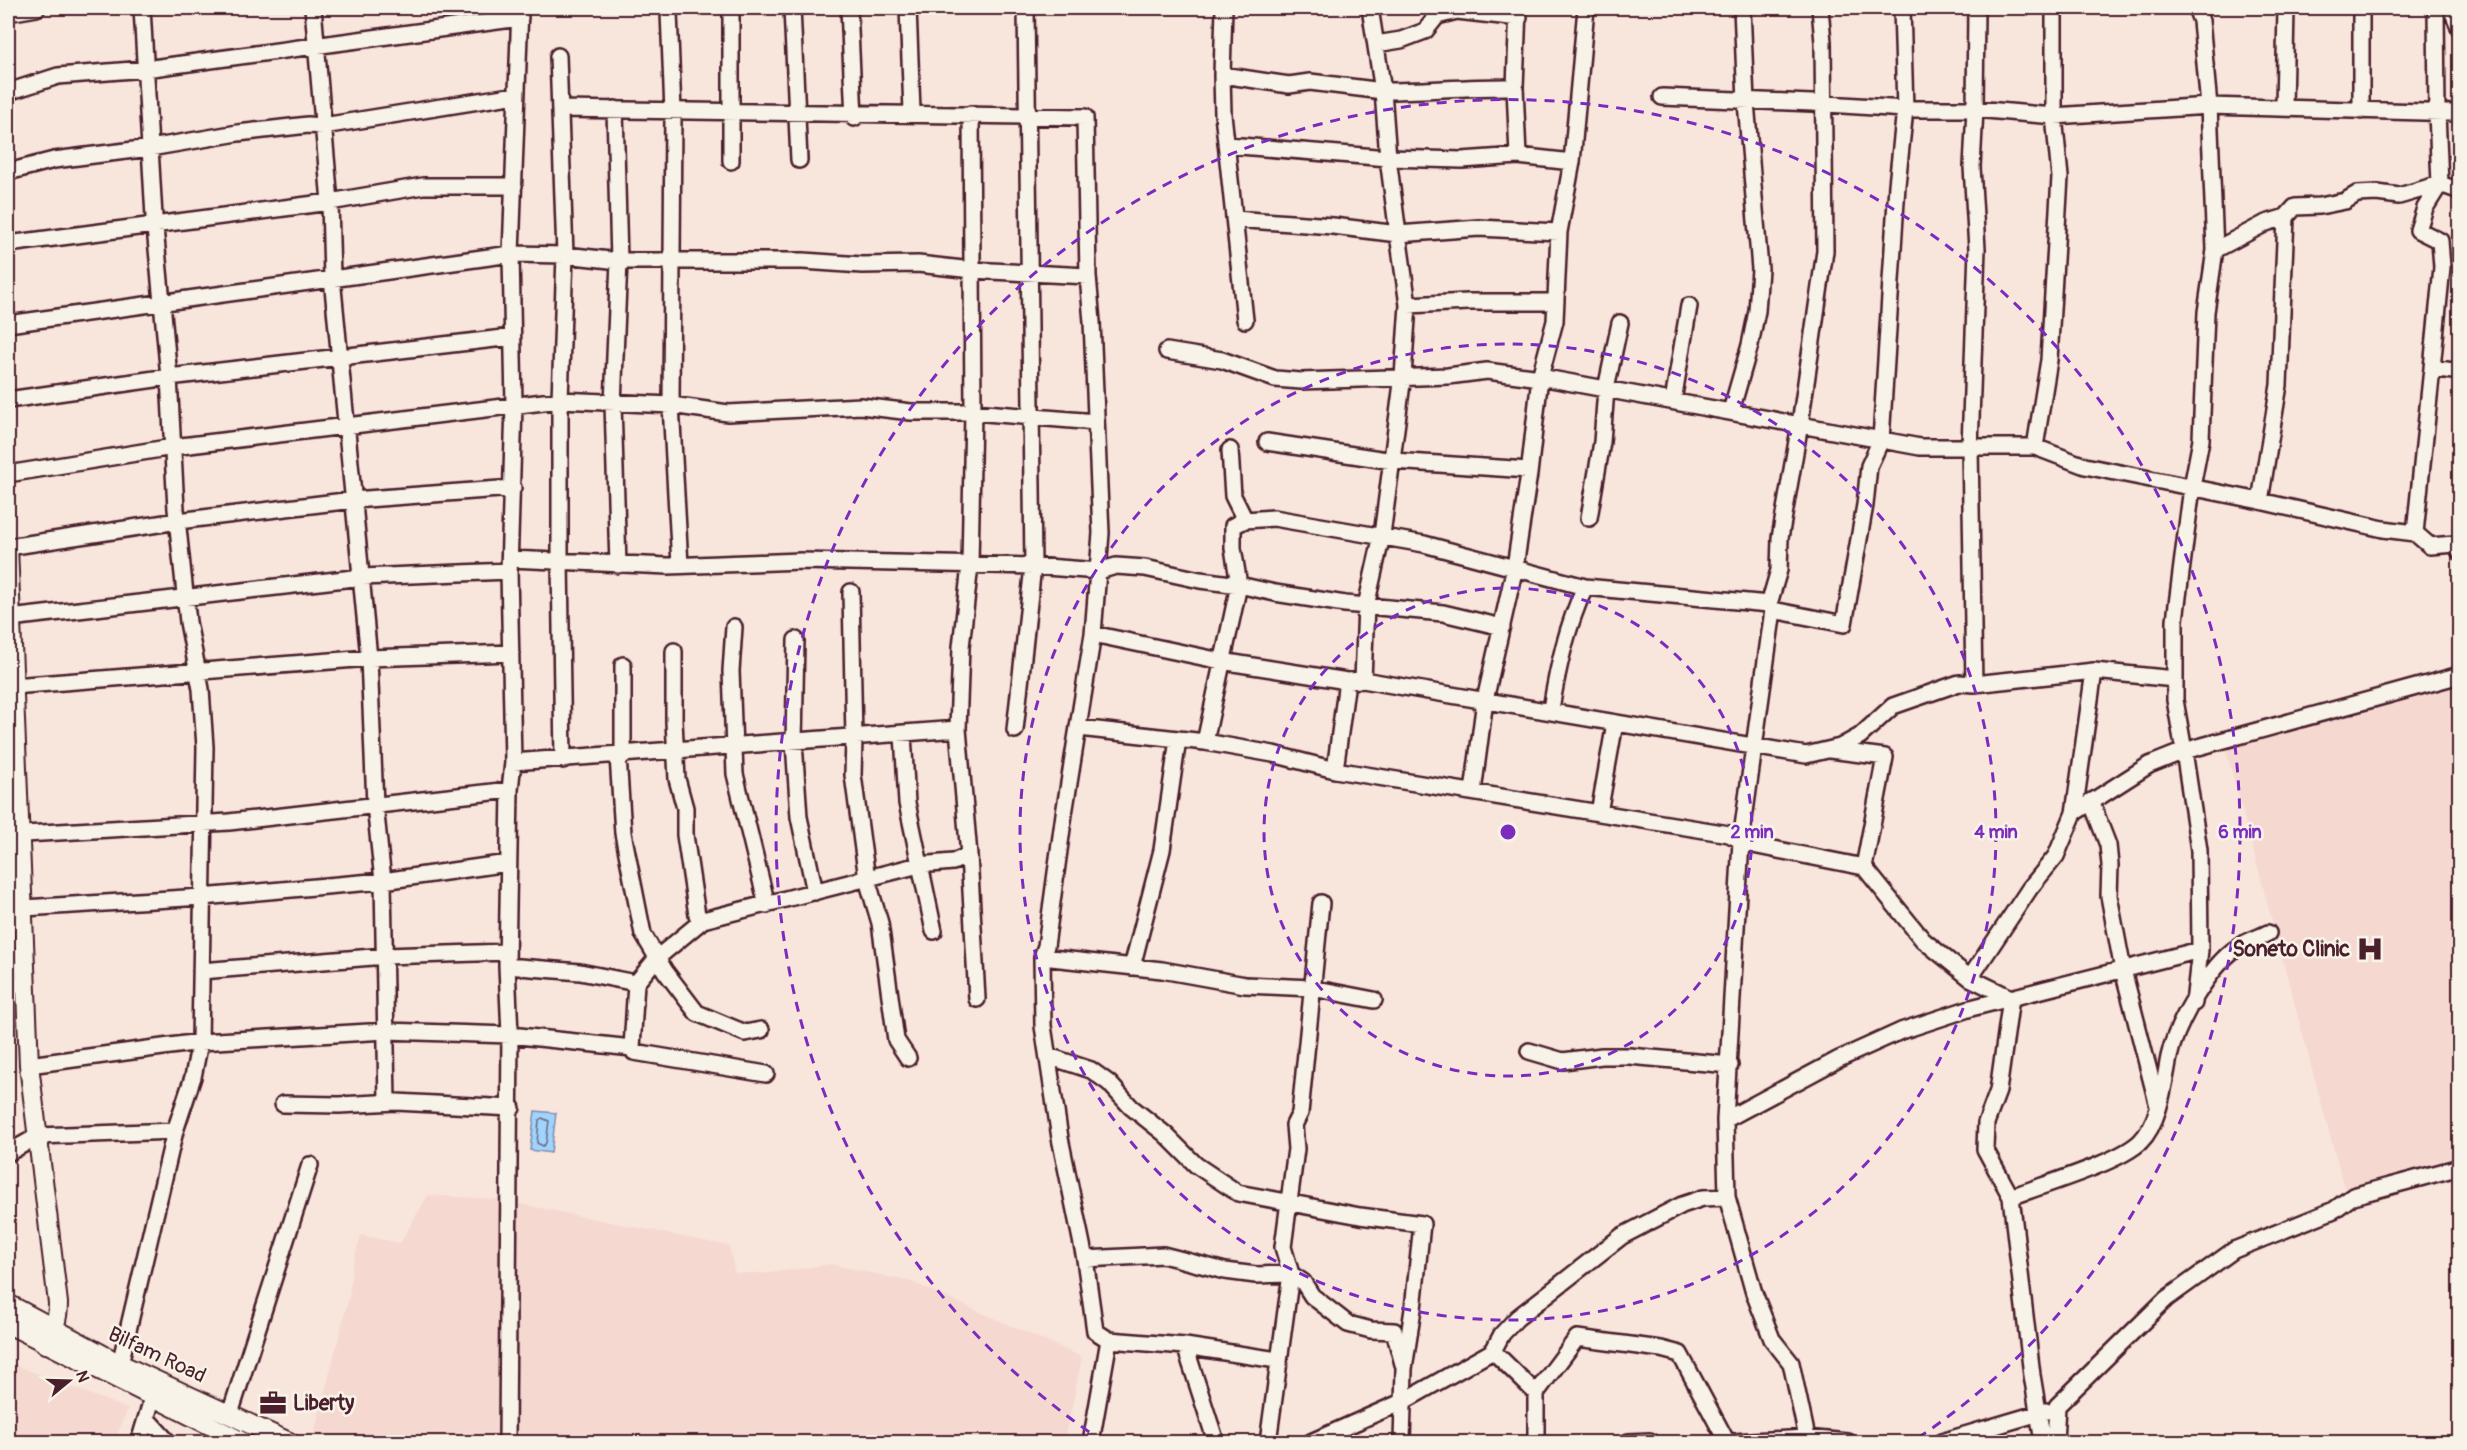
<svg xmlns="http://www.w3.org/2000/svg" width="2467" height="1450" font-family="Pangolin,sans-serif">
<style>
.built{fill:#f5d9d1}
.water{fill:#a0d4fe;stroke:#7e8caa;stroke-width:1.5}
.lines{fill:none;stroke-linecap:round;stroke-linejoin:round}
.shore{stroke:#6c677f;stroke-width:1.5}
.minor-casing{stroke:#4a1f2b;stroke-width:20}
.major-casing{stroke:#4a1f2b;stroke-width:22}
.minor{stroke:#f7f3e8;stroke-width:15}
.major{stroke:#f7f3e8;stroke-width:18}
.ring{fill:none;stroke:#7b2cbf;stroke-width:3;stroke-dasharray:10 8}
.labels{text-anchor:middle;dominant-baseline:central;stroke-width:5;stroke-linejoin:round;paint-order:stroke}
.poi-label{font-size:21px;font-weight:bold;fill:#4a1f2b;stroke:#f7f3e8;text-anchor:end}
.street-label{font-size:21px;fill:#4a1f2b;stroke:#f7f3e8}
.centre{fill:#7b2cbf;stroke:#f7f3e8;stroke-width:3}
.ring-label{font-size:18px;text-anchor:middle;font-weight:bold;fill:#7b2cbf;stroke:#f7f3e8;stroke-width:5;stroke-linejoin:round;paint-order:stroke}
</style>
<rect width="100%" height="100%" fill="#f8e6dc"/>
<filter id="ink" filterUnits="userSpaceOnUse"><feTurbulence type="fractalNoise" baseFrequency=".0167" numOctaves="2"/><feDisplacementMap in="SourceGraphic" scale="12" xChannelSelector="R" yChannelSelector="G"/><feConvolveMatrix kernelMatrix="1 2 1 2 8 2 1 2 1" color-interpolation-filters="sRGB"/></filter>
<g filter="url(#ink)">
<!-- built -->
<path class="built" d="M2459 686V1156L2344 1188 2224 743Z
M428 1195 496 1199 729 1246 735 1273H770L831 1264 912 1282 1082 1357 1065 1442H331L314 1434 349 1297 352 1266 361 1235 400 1243Z
M8 1362 128 1409 114 1442H8Z"/>
<!-- water -->
<path class="water" d="M535 1111 556 1113 551 1153 530 1150Z"/>
<g class="lines">
<!-- shore -->
<path class="shore" d="M542 1118 549 1121 546 1143 543 1146 537 1143 539 1120Z"/>
<defs>
<path id="minor" d="M313 8 330 202 332 278 369 658 375 805 383 881 387 1102
M731 8V161
M792 8 799 160
M849 8 854 118
M908 8 912 111
M1224 8 1222 75 1289 85 1310 82 1383 91 1388 158 1398 234 1479 228 1559 232
M1370 8 1383 91C1427 91 1471 86 1515 87
M1518 8 1515 87 1518 156 1572 162
M2436 8 2437 113 2440 184 2425 208 2418 230 2440 241 2442 267 2432 368 2460 372
M2451 8 2460 29
M669 12 673 112 671 405 680 565
M8 13 37 8
M1376 44 1401 40 1425 31 1437 16 1457 11 1519 18
M558 56 565 255 560 400V561L563 760
M1222 75 1223 114 1245 320
M8 92 58 76 145 69 520 18
M1662 97 1812 103 1905 109H1975L2054 116 2209 106 2460 113
M2284 108 2286 8
M561 109 1085 117 1088 276 1092 322 1101 533 1093 634 1064 814 1046 946 1042 957 1043 1026 1060 1138 1085 1259 1095 1331 1109 1340 1185 1346 1277 1360
M615 109 619 261 613 404 618 565
M2361 111V8
M971 114 973 412 970 565 961 647 958 729 969 855 977 999
M1228 145 1388 158 1462 160 1518 156
M8 172 54 160 150 148 238 133 308 125 323 126 516 95
M1234 219 1333 226 1398 234 1408 305 1403 376 1382 535 1366 606 1363 680
M8 244 330 202 423 186H514
M2215 250 2266 223 2286 217 2295 207 2320 206 2345 201 2357 194 2377 193 2399 196 2440 184 2460 191
M1408 305 1468 302H1556
M8 324 511 254 565 255 619 261H803L862 265 918 264 972 270 1088 276
M1167 351 1222 360 1275 379 1301 381 1448 376 1487 371 1548 379
M1540 377 1920 447H2035L2085 466 2260 501 2383 529 2415 533 2430 546 2455 544 2460 552
M8 400 169 377 512 337
M1673 401 1689 306
M1731 411 1750 345 1757 311 1760 269 1746 102 1742 8
M1267 442 1393 461 1529 470
M2035 447 2049 360 2060 177 2054 116V8
M1230 450 1233 496 1245 520
M8 474 173 447 560 400 671 405 728 413 861 406 911 412H973L1096 422
M2260 501 2279 385 2286 217
M1589 518 1602 442 1606 389 1620 323
M2415 533 2432 368
M8 547 178 521 353 500 513 488
M510 559 668 566 801 561 1033 566 1099 571 1116 566 1145 568 1200 580 1239 585 1233 548V526L1245 520 1274 518 1424 544 1585 587 1769 604 1773 610 1844 624 1865 505 1869 466 1881 440 1897 185 1905 109 1902 8
M851 592 854 739 853 775 867 879 880 923 896 1040 908 1058
M1769 604 1779 570 1780 538 1800 424 1825 251 1823 42 1820 8
M1773 610 1741 841 1725 1120 1727 1197 1754 1293 1772 1339 1791 1363 1808 1442
M10 618 362 577 509 571
M734 627 731 671 735 774 767 905
M1093 634 1221 661 1347 681 1363 680 1806 755 1840 747 1860 736 1893 706 1959 683 1974 684 2094 671
M796 640 794 742 799 817 815 892
M674 651V721L677 779 685 808V835L697 915 703 920
M623 665V756
M2175 679V700L2184 751 2460 675
M1974 684 1970 447 1977 249 1972 167 1975 109 1976 8
M13 686 369 658 511 653
M1551 709C1558 666 1567 626 1585 587
M1079 728 1205 742 1273 754 1335 770 1729 834 1748 844 1864 867 1923 940 1970 978 2011 998 1998 1091 1986 1123 1985 1149 2011 1197
M1015 730 1033 566 1026 8
M903 734 907 803 934 931
M1205 742 1239 585 1275 593 1345 604 1443 613 1502 627
M1830 750 1885 757 1864 867
M618 756 623 833 643 934 665 971 697 1013 745 1033 761 1030
M513 762 958 729
M1335 770 1347 681
M1473 792 1485 700 1515 567 1529 474 1540 377 1555 321 1559 232 1572 162 1586 8
M2091 801 2108 845 2110 865 2109 896 2123 970 2158 1106
M1599 813 1615 723
M8 835 229 822 510 790
M1321 903 1300 1113 1294 1125 1296 1149 1283 1247 1291 1274 1303 1282 1312 1296 1348 1324 1371 1330 1394 1331 1403 1364
M8 909 202 897 383 881 508 863
M1042 957 1162 970 1245 985 1312 988 1374 1000
M507 966 580 972 636 983
M1132 967 1162 850 1178 739
M201 971 385 956 507 952
M1970 978 2030 888 2056 856 2074 813
M8 984H26
M2194 1003 2200 950 2199 850 2184 751 2149 765 2074 813 2094 671 2175 679V620L2192 487 2201 440 2206 312 2215 250 2209 106 2201 21 2196 8
M510 1035 507 966 510 790 513 762 509 571 514 405 511 254 520 8
M632 1048 636 983 657 958 703 920 919 865 953 862 969 855
M1529 1051 1563 1061 1602 1056H1629L1730 1065
M1048 1056 1091 1070 1109 1083 1131 1107 1165 1134 1196 1165 1238 1193 1360 1216 1422 1224 1413 1309 1404 1369 1402 1442
M29 1065 200 1042 386 1031 510 1035 632 1048 634 1052 766 1074
M283 1104 339 1105 396 1102 512 1108
M1725 1120 1839 1059 1901 1031 1971 1008 2200 950
M8 1153 38 1136 175 1131
M1085 1259 1163 1255 1225 1271 1256 1275 1291 1274 1268 1442
M1185 1346 1216 1442
M1493 1351 1536 1393 1577 1338 1661 1349 1680 1354 1727 1442
M120 1364 175 1131 193 1077 200 1042 205 747 201 689 188 622 176 509 169 377 154 217 142 8
M1536 1393V1442
M230 1414 310 1165
M147 1419 168 1442
M139 1442 153 1396
M507 1442 510 1026
M1091 1442 1109 1340
M1311 1442 1404 1401 1493 1351 1502 1334 1517 1318 1622 1236 1682 1205 1703 1198 1727 1197
M1628 1442 1650 1441
M1732 1442 1806 1438 1848 1442
M1941 1442 2046 1411
M2043 1442 2032 1375 2011 1197C2042 1185 2118 1163 2140 1142 2160 1122 2164 1083 2169 1057 2176 1024 2210 965 2238 947 2247 941 2258 938 2268 933
M2055 1442 2057 1406 2166 1299 2234 1250 2334 1210 2353 1196 2460 1167"/>
<path id="major" d="M8 547 29 1065 58 1303C58 1320 54 1330 45 1344
M8 1304 120 1364 289 1442
M8 1324 243 1442"/>
</defs>
<!-- minor casing -->
<use href="#minor" class="minor-casing"/>
<!-- major casing -->
<use href="#major" class="major-casing"/>
<!-- minor -->
<use href="#minor" class="minor"/>
<!-- major -->
<use href="#major" class="major"/>
</g>
</g>
<!-- distance rings -->
<g class="ring">
<circle cx="1508" cy="832" r="244"/>
<circle cx="1508" cy="832" r="488"/>
<path d="M1104 1442A732 732 0 1 1 1912 1442"/>
</g>
<!-- icons -->
<defs>
<symbol id="hospital-bare" viewBox="-9 -9 18 18"><path d="M-5-5h3v3.5h4V-5h3V5h-3V1.5h-4V5h-3Z" fill="#4a1f2b" stroke="#f7f3e8" stroke-width="2.5" paint-order="stroke"/></symbol>
<symbol id="office-bare" viewBox="-9 -9 18 18"><path d="M-6-3h4V-5.5h4V-3h4V5H-6ZM-1-4.5V-3h2v-1.5ZM-6 0V1H6V0Z" fill="#4a1f2b" stroke="#f7f3e8" stroke-width="2.5" paint-order="stroke"/></symbol>
</defs>
<g fill-rule="evenodd">
<use href="#hospital-bare" x="2351" y="930" width="38" height="38"/>
<use href="#office-bare" x="254" y="1384" width="38" height="38"/>
</g>
<g class="labels">
<!-- poi labels -->
<g class="poi-label">
<text x="2350" y="949">Soneto Clinic</text>
<text x="293" y="1403" text-anchor="start">Liberty</text>
</g>
<!-- street labels -->
<g class="street-label">
<text transform="translate(157 1355) rotate(25)">Bilfam Road</text>
</g>
</g>
<circle cx="1508" cy="832" r="9" class="centre"/>
<g class="ring-label">
<text x="1752" y="838">2 min</text>
<text x="1996" y="838">4 min</text>
<text x="2240" y="838">6 min</text>
</g>
<!-- margin -->
<rect width="2467" height="1450" fill="none" stroke="#f7f3e8" stroke-width="30"/>
<rect x="15" y="15" width="2437" height="1420" fill="none" stroke="#4a1f2b" stroke-width="2" filter="url(#ink)"/>
<!-- north arrow -->
<g transform="translate(69 1381) rotate(71)" stroke="#f7f3e8" stroke-width="4.5" paint-order="stroke">
<path d="M0-4.5L10 22L0 15L-10 22Z" fill="#4a1f2b"/>
<text y="-9" font-size="16" font-weight="bold" text-anchor="middle" fill="#4a1f2b">N</text>
</g>
</svg>
